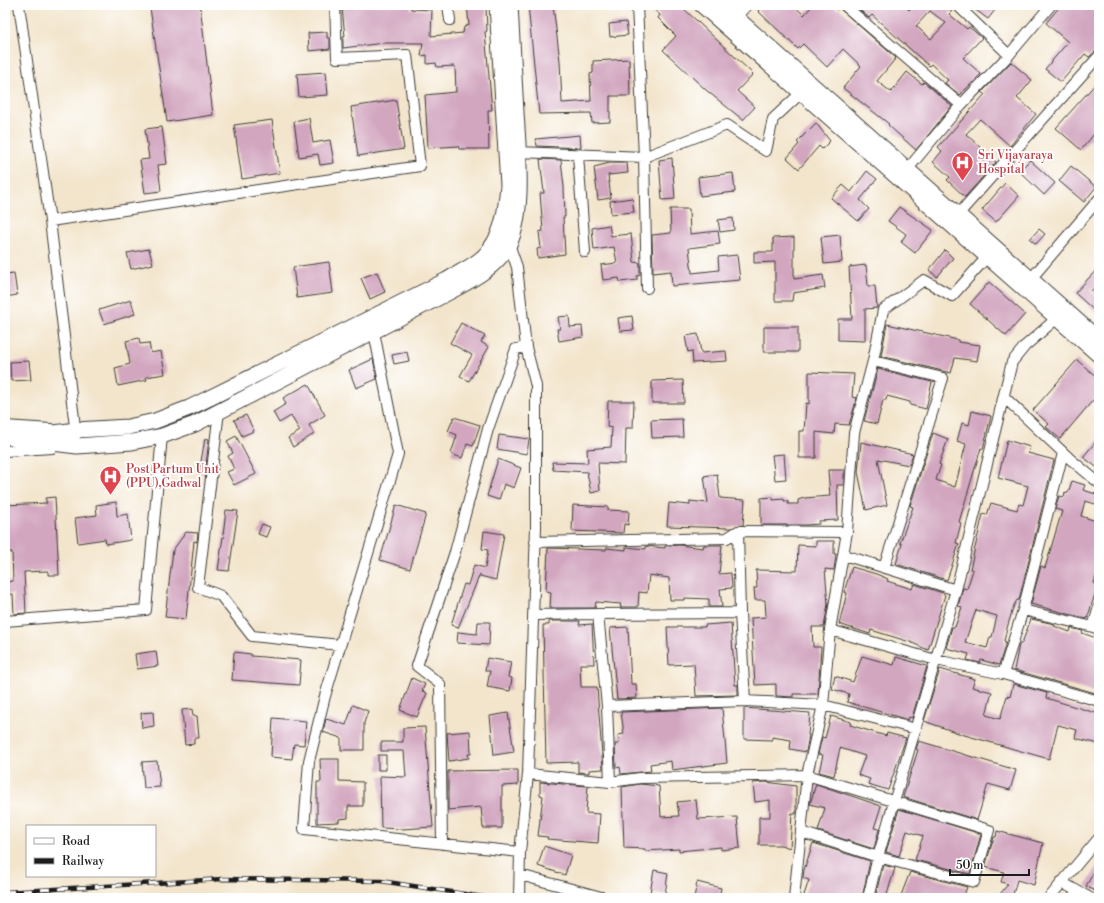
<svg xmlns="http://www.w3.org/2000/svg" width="1104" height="903" font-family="'Libre Bodoni',serif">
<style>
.building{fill:#d2a6bf;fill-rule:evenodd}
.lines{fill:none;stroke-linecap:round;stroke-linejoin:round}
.street-casing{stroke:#3c3a36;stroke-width:12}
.secondary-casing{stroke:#3c3a36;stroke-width:17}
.street{stroke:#fff;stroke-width:10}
.secondary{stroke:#fff;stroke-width:15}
.rail-casing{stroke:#1c1c1c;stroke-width:4.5}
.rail{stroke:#fff;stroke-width:3;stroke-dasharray:9;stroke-linecap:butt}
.labels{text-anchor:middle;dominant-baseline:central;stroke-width:3.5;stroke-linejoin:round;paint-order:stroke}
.health-label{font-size:12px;fill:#be3a42;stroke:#fff;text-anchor:start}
</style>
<rect width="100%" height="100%" fill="#fff"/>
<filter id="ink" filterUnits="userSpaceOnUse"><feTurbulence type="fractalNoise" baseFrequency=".025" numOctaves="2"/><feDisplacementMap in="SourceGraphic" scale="8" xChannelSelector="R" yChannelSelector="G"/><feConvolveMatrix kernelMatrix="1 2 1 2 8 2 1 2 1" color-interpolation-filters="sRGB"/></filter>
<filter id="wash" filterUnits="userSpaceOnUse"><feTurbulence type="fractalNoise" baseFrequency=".012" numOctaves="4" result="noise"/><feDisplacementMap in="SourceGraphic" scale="16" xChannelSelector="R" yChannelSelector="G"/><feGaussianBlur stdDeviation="0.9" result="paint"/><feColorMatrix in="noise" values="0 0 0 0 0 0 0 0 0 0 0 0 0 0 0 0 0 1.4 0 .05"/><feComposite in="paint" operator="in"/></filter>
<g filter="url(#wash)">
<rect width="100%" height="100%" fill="#f3e5cc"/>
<g id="blocks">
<!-- building -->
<path class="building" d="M180 5H200L213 115 167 122 150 8Z
M358 5H410L411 9 432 10 431 36 463 33 464 27 469 25 467 5H486L487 31 485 32 492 110H488L489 149H459L458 146 428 148 425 95 456 92 455 66 437 67 436 63 427 64V55L421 56 423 43H384L343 48V37H345L342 7Z
M528 5H553L560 61 562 103 591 101 590 74 593 73V61L629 59 630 96H610V122L592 123 591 113 539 114Z
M649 5H680L753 74 737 91 755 107 743 120 706 90 663 50 676 36 658 18 660 15Z
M763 5H793L804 15 813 5H832L837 10 839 8 896 58 877 81 891 92 907 72 922 84 924 82 952 106 916 150 888 125 889 124 843 88 861 66 843 49 827 67 803 44 798 49 758 11Z
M854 5H904L909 10 914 5H943L952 11 949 14 967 29 969 27 982 38 963 58 981 74 960 95 945 83 948 80 931 64 929 66 872 15 869 18ZM930 11 946 23 931 39 916 26Z
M969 5H999L988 19Z
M1061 5H1099V49L1089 57 1085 54 1061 82 1045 69 1068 42 1046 23Z
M626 22 628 35 610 37 609 24Z
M327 32V38H330V49L309 51 308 33Z
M1011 62 1032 80 1017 98 1036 114 1010 146 980 119 966 134 996 162 965 197 947 180 950 177 933 162 942 151 938 147 985 94 982 92Z
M326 72 328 95 299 97 297 74Z
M1099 80V128L1081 150 1056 128Z
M396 100 404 149 358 156 351 107Z
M309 118 313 143 330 140 334 163 320 165 318 154 299 157 294 121Z
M272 120 280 173 242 179 234 125Z
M816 123 830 141 822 149 819 146 799 169 787 158 799 144 797 142Z
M162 127 167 164 158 165 161 191 145 193 140 160 149 159 145 129Z
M580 135 581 148 537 146 536 139Z
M672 158 675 199 662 200 659 160Z
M540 159 561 160 564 187 565 217H563L565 254 538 258 537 249 541 248 539 232 543 231 540 193H544Z
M1030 160 1055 183 1044 195 1019 171Z
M610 163H627L628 173 608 175 611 198 598 200 594 167Z
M1071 166 1096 187 1084 202 1059 181Z
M867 171 877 179 860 200 869 209 858 221 831 198 843 185 851 192Z
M733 173 735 192 700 196 698 177Z
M1005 183 1019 196 996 222 982 210Z
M632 198 634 212 611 214 610 201Z
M899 207 933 230 915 253 901 242 906 234 888 221Z
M670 209H689L690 234 718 231 720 244 689 248 692 273 719 270 718 257 737 255 740 280 672 286 671 271 653 273 652 235 671 233Z
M733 218 734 230 720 232 718 220Z
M609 225 611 236 631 234 634 262 640 263V275L637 276V280L620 282 619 278 603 280 601 265 617 263 614 247 594 250 592 228Z
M1039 229 1045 234 1036 244 1030 239Z
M840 235 842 262 824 264 821 237Z
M794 237V279L823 275 825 288 793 293 792 301H775V262L754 263V252H773V238Z
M149 249 153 264 131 269 127 253Z
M945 250 953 258 937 277 929 270Z
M329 262 333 293 297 298 293 267Z
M866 265 868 286H875L877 308 865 309V341L838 340V319H852L849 267Z
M1099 267V283L1091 291 1099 298V315L1075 293Z
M377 272 385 292 370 299 361 278Z
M14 273 17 295 5 297V274Z
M989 282 1025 314 1006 336 970 304Z
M131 300 135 314 104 324 99 310Z
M569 316 570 327 582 326 583 337 559 341 557 329H560L558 317Z
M632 316 634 330 620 331 618 318Z
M461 323 485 336 481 342 489 347 469 381 460 376 472 355 450 343Z
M887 324 958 340V342L980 345 977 361 955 358 951 373 881 356Z
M764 327H798V352H764Z
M698 334 701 353 726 351 727 361 693 363 692 351 688 352 685 336Z
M139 338 140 344 149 343 151 353 161 351 165 374 146 377 147 380 118 386 115 368 130 364 126 341Z
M407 352 409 361 394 364 392 355Z
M373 359 377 379 356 388 349 370Z
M1077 360 1099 379V393L1060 439 1046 427 1049 424 1033 410Z
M29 361 31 380 11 381 10 362Z
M878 369 932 382 926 409 910 405V402L887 396 886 400H883L877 424 864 421Z
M809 372 854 374 852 397 857 398 849 425 835 424 834 434 816 432V458H799V431H804L806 403 809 404Z
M683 380 684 403H652V381Z
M308 384 325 415 309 425 314 434 293 447 288 438 300 431 291 416 279 423 273 412 286 404 283 398Z
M608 401H634L633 428H626L625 464 598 463 600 491 591 493 587 472 553 470 552 462 588 463 587 449 611 447 612 428 607 427Z
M972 411 991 416 983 449 981 448 959 522 961 523 956 543 959 544 947 580 896 564 902 544 900 543 913 507 910 506 933 433 948 439 939 464 941 465 936 480 955 487 966 444 957 441 962 423 969 425Z
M246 415 254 431 242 436 234 420Z
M454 417 480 425 473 446 467 444 462 458 451 454 457 435 448 431Z
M682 419 683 437 652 438 651 420Z
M499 435 529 439 527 454 497 449Z
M236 436 256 474 234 485 227 472 234 469 228 456 233 453 227 441Z
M205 438 209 439 205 474 199 473Z
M1099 438V469L1083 457Z
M1007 440 1030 447 1028 453 1054 460 1019 600H1017L1014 605 1007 628 1004 641 1006 642 999 665 981 660 980 663 967 660 969 654 946 648 952 627H955L962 607 958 606 963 588 967 589 973 570 970 569 983 514 987 515 991 503 1017 510 1019 504 1023 505 1028 486 998 478ZM976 610 997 616 992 637H990L987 648 965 642Z
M861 442 913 454 909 465 878 459 887 505 866 510 858 472Z
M784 454 786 479 775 480 772 455Z
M498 459 521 468 514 488 504 484 499 500 487 496Z
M828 470H844V485H837L838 520 819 521V524L806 525H761V498L773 497V500L784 499V501H788V504H798V500L804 498 830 496Z
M717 474 720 498 745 500 743 525 731 528 667 526 669 503 690 505V501L708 503 704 476Z
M1072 481 1085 485 1083 490 1099 495V505L1085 501 1081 516 1099 522V567L1094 583 1098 585 1087 619 1031 604 1041 566 1045 568 1062 511 1055 509 1059 496 1064 497 1065 492 1068 493Z
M55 497 59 575H48V571L24 572 26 613 14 614 13 594 5 595V582L13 581 12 552H5V505L47 503 45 498Z
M116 502 117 516 128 514 131 540 106 544 105 539 78 543 75 518 97 515 96 505Z
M396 505 426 514 410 569 380 560Z
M573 505 608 507V510L629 511 628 525 624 524 623 533 572 531Z
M226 510 238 511 229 571 218 570 223 537H225L223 535Z
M262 524 270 527 266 537 258 534Z
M484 531 504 534 496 580 480 576V574L458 628 451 625 464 584 468 585 474 565 485 568 488 550 482 549Z
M186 532 198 533 197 542 194 541 186 619 165 617 173 550Z
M816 541H834V554H836L834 570 825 569 828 604 824 627H812L813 647H821L818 694H793V697L776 696V684L755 685 751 618 766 617 765 600H755L754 588H757L756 570 797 571 798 545 816 546Z
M679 545 703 548 704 545H722L719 574 731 573 732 588 720 589 722 607H709V599L685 598V600H670L669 578 649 575 647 593 639 592 638 607H620L621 604 596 602 595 608H550L551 592 546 591 548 548 606 550V548L626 550V547L646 549V546L665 548V546Z
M852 567 876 574 888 579 887 581 912 589 914 584 943 593 945 595 928 650 910 642 871 630 870 634 839 624 847 593 844 592Z
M1031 619 1055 624 1054 626 1070 632 1071 628 1083 631 1082 633 1099 639V694L1014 670 1019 645 1022 643Z
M549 621H580L579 625 592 624 594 664H580L581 687H597L603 769 589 770V773L578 772V762L546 763 543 625H549Z
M478 622H490L489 645 457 643 458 632 477 634Z
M731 623 735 685H738V695L696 696 694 664 669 665 667 627H705V625Z
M628 627 631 684H636L637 698 617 699 610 628Z
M156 651 158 666 137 669 135 654Z
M234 652 251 654V656L301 660 299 685 232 680Z
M862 656 894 665 896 657 927 666 912 718 909 717 908 720 847 702 849 694 832 689 835 676 853 682Z
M487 658 511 662 508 677 512 678 510 691 487 687 490 671H485Z
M940 669 975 679 972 687 992 692 986 715 1000 719 1007 696 1010 697 1013 684 1047 693 1046 698 1099 714V744L1075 738 1077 730 1058 725 1049 759 961 734 924 721Z
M412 678 425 684 422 691 427 693 417 717 400 710Z
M353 705 368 711 364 723V750H341V738L323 732 326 719 346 725Z
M722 708 727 763 672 770 671 761 650 764 651 771 621 774 620 767 616 768 615 744H619L618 735 624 734 621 712Z
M744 708 810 713 808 735H809L806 752 790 749 791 740 772 737V740L744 739Z
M192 709 193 716H197L199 738H194V744L185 745 182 710Z
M153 712 154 726 142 728 141 713Z
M508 713 514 752 494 755 490 716Z
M831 716 851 722 850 725 886 736 887 733 906 738 888 790 868 784 870 779 858 775 865 756 840 748 834 776 819 772 823 755 818 754 822 737 825 738Z
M273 718 306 721 304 745 294 744 292 759 271 757Z
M425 727 433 827 402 829 381 828 380 776 406 777 404 751H381V742H403V728Z
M470 731 471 754H468L469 758 449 761 447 733Z
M919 741 1016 770 1010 790 988 784 977 820 903 797 918 750 916 749Z
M378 755H386V770H378Z
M320 759H339V781L363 782V806H348V818L339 819V822L317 823V782H321Z
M157 761 160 787 144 788 142 762Z
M518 770V785L502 786V828H483L481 807 448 810V771Z
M540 782 588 786 586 813 600 814 598 843 547 839 548 837 538 836 543 796 540 795Z
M765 782 796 786V814L792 813 790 848 781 845H759V817H770V800L755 802 753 783Z
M640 784 659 786 661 817 679 816 677 802 696 800 698 819 737 817 740 848 721 850V847L679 851V849L645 851V849L624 848 622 787Z
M816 784 881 806 874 828 879 829 874 849 818 831 825 808 810 804Z
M899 809 981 834 970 874 915 860 923 836 907 831 899 856 886 852Z
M997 831 1043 843 1034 885 1017 880 1012 898H997L1008 884 1001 882 1004 872 985 867 994 837H996Z
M813 843 870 861 862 898H803L809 880 803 878 804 870Z
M544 846 571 855 565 875 538 866Z
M1099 863V884L1095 891 1086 886Z
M883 865 895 868 886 898H875Z
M654 870 668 873 665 895 650 893Z
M910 872 967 887 963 898H900Z
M697 882 721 888 719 898H694Z"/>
</g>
</g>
<g filter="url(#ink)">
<use href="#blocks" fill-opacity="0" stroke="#3c3a36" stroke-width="1"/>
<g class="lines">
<defs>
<path id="street" d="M19 5 50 221 76 435
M448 5 450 20
M844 5 961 105 907 170
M957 5 1009 55
M736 17 747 5
M961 105 1009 55 1051 5
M518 152 644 157 637 5
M578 155 585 252
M955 218 1099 56
M50 221 420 166 407 55 337 58 335 5
M506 242 509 244 517 267 526 347 536 386V527L528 774 520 852 519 898
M1030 280 1099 199
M647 288 644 157 727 125 766 151 773 119 801 93
M374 332 398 454 325 696 309 761 304 829 520 852
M873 361 943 378 884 568
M1004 397 1069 458 1099 483
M219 411 198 587 221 596 252 636 340 645
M5 426 51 429
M5 451 52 448
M1063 453 1023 610 1093 627
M847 532 854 433 873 361 883 310 924 280 952 296 987 257
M535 542 727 538 738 531 847 532 830 630 823 705 916 729
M844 555 956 590
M1099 607 1093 627 1099 629
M740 613 745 701
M598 614 740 613 738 531
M533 615 598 614 607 706 610 782
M5 621 146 610 162 436
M830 630 936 660 1003 674 1099 701
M1003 674 1023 610
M607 706 745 701 823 705 807 775 989 830 974 882 878 857 801 832
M528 774 610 782 640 778 807 775 794 898
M442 844 440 684 417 666 455 552 488 429 516 349 526 347
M520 875 605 898
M1061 882 1090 898
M868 898 878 857 956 590 1012 362 1025 346 1057 318
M1049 898 1099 838"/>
<path id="secondary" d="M702 5 1099 355
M722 5 1099 340
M33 436 76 430 128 427 155 421 189 408 447 280C461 271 481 263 490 249 504 231 506 207 508 185L497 5
M12 438 77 446 132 442 162 436 195 424 453 290C473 279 498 266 509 244 525 213 518 147 516 112 514 76 512 41 510 5"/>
</defs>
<!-- street casing -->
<use href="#street" class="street-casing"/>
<!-- secondary casing -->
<use href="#secondary" class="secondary-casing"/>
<!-- street -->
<use href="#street" class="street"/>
<!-- secondary -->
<use href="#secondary" class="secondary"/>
<defs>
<path id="rail" d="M5 892 223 879 381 881 490 898"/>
</defs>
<!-- rail casing -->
<use href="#rail" class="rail-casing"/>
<!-- rail -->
<use href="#rail" class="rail"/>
</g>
</g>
<!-- icons -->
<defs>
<symbol id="hospital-pin" viewBox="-11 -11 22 30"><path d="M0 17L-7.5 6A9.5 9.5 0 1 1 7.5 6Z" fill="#e0444e" stroke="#fff"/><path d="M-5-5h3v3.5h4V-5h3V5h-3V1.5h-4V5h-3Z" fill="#fff"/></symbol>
</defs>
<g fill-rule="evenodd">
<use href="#hospital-pin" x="950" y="150" width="25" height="34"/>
<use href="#hospital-pin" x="98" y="464" width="25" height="34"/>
</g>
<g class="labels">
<!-- health labels -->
<g class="health-label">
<text x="978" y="155">Sri Vijayaraya<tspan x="978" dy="14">Hospital</tspan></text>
<text x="126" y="469">Post Partum Unit<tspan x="126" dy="14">(PPU),Gadwal</tspan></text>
</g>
</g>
<!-- margin -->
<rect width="1104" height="903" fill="none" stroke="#fff" stroke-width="20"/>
<!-- legend -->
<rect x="26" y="825" width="130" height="52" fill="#ffffff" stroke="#a4a4a4"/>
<rect x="34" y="838" width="20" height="6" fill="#ffffff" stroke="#a4a4a4"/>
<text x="62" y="845" font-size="12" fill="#1c1c1c">Road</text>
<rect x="34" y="858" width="20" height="6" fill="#1c1c1c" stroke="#a4a4a4"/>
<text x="62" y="865" font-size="12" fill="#1c1c1c">Railway</text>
<!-- scale -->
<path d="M950 869v6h79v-6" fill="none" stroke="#1c1c1c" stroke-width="2"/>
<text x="956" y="869" font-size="12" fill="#1c1c1c" stroke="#ffffff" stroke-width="3" paint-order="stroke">50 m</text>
</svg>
